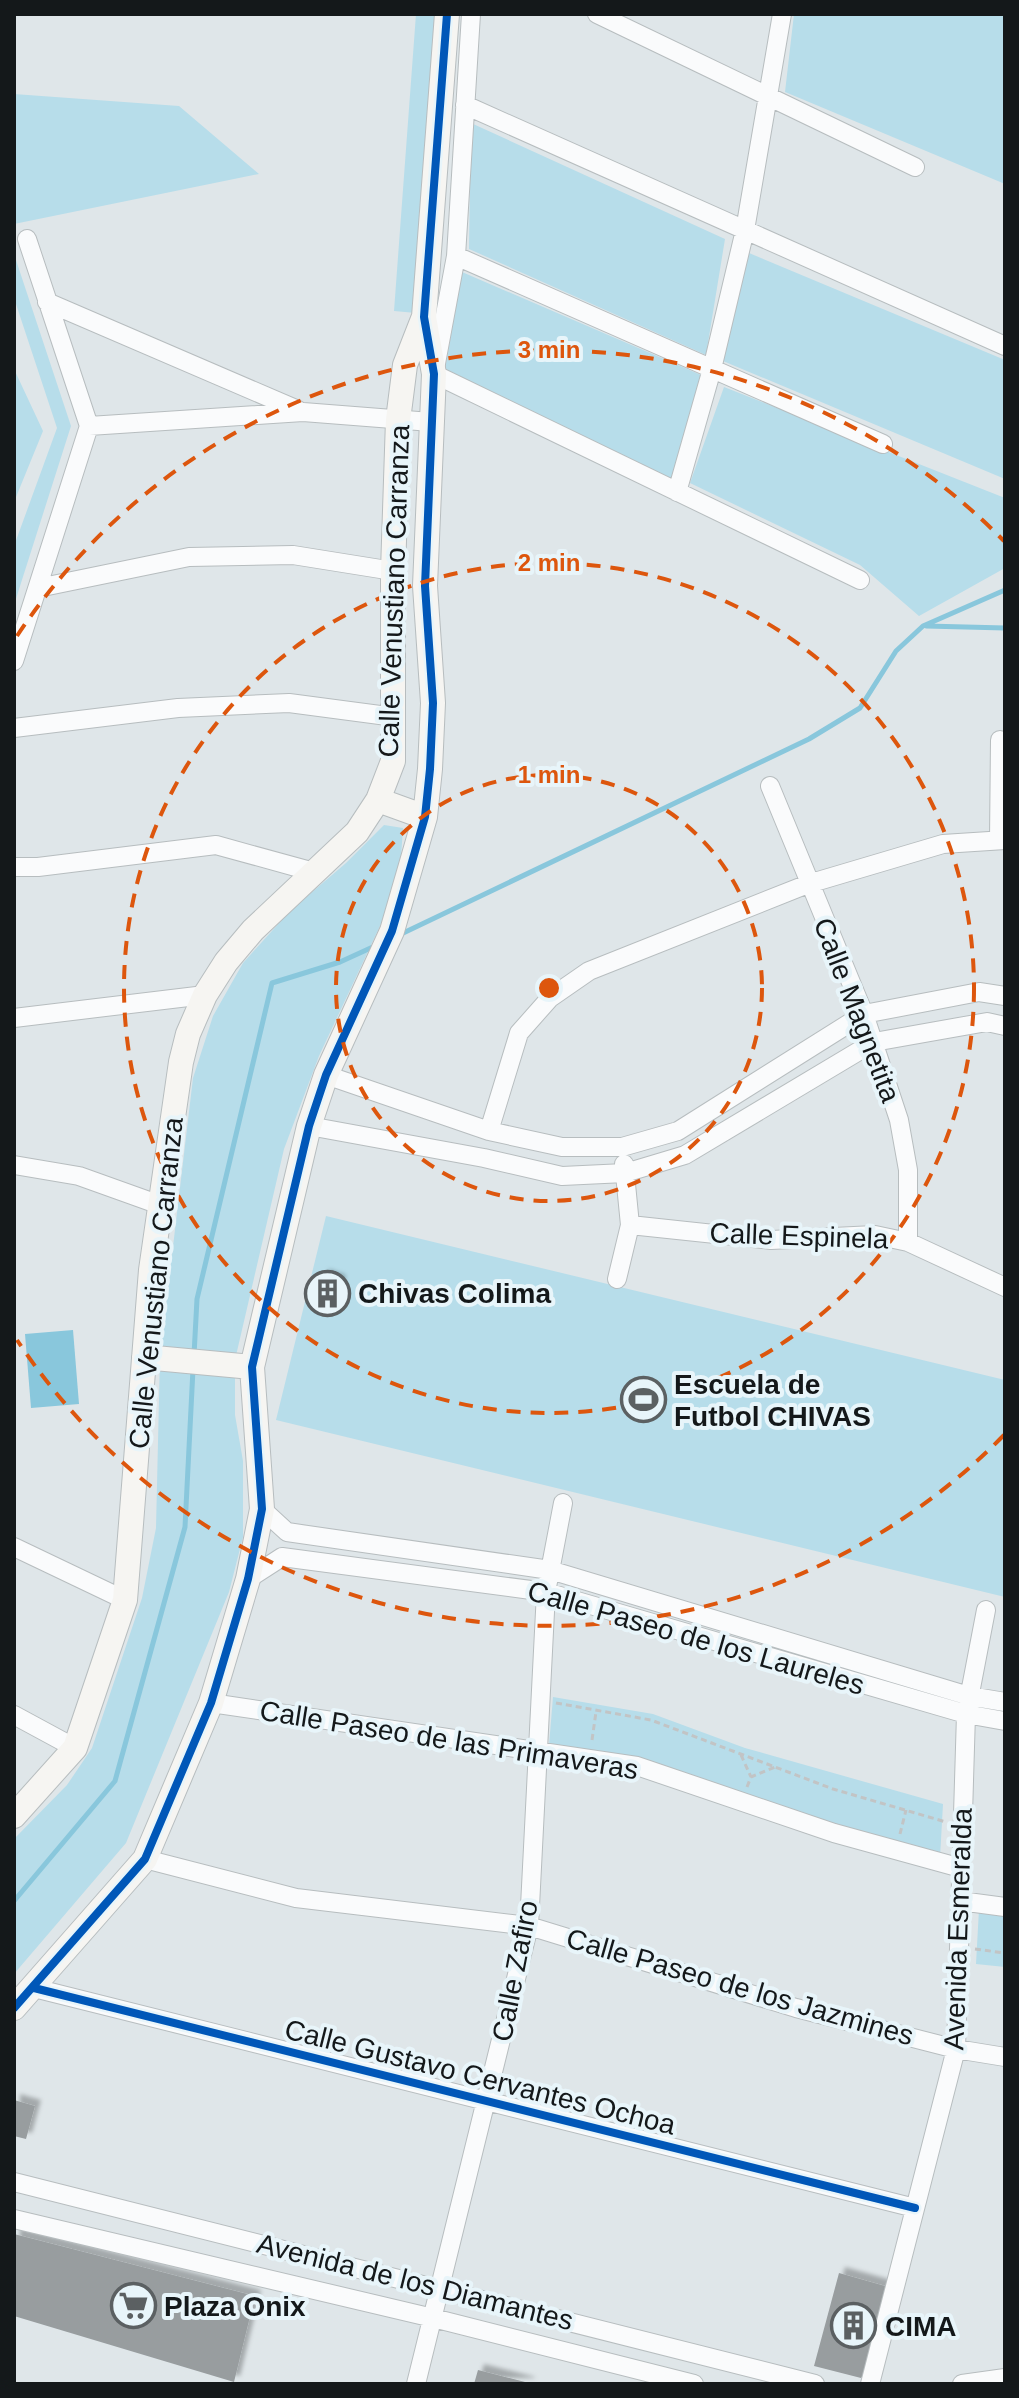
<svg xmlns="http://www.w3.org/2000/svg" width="1019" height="2398" font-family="Arial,sans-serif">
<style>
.green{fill:#b7ddea}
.water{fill:#89c7dc}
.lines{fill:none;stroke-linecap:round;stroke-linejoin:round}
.stream{stroke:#89c7dc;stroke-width:5}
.building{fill:#989d9f;filter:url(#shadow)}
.street-casing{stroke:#b7bdbf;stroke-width:20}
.secondary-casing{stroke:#b7bdbf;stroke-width:26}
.path{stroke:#c2c4c5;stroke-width:3;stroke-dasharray:6 4;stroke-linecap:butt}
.street{stroke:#fafbfc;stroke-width:18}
.secondary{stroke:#f6f5f2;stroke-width:24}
.cycleway-casing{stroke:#e8f5fa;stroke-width:13}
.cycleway{stroke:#0057b8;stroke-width:8}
.ring{fill:none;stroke:#dd560d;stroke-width:4;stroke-dasharray:14 10}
.labels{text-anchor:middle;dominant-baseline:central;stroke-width:8;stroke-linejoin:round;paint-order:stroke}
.street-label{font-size:28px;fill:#14181a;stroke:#e8f5fa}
.poi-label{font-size:28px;font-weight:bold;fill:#14181a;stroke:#e8f5fa;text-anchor:start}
.centre{fill:#dd560d;stroke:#e8f5fa;stroke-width:4}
.ring-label{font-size:24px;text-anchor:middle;font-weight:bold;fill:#dd560d;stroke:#e8f5fa;stroke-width:8;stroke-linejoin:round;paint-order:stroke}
</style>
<defs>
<filter id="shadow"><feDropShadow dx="6" dy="-6" stdDeviation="2" flood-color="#0004"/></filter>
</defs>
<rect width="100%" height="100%" fill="#dfe6e9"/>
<!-- green -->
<path class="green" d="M416 14H438L416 313 394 311Z
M794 14H1005V184L785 92Z
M14 94 179 106 259 174 14 224Z
M471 123 725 239 706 355 469 249Z
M749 253 1005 360V479L723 361Z
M14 254 71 426 14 605V546L57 428 14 298Z
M462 272 701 375 674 480 445 369Z
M14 369 43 431 14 502Z
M724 387 1005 498V568L919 616 860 565 690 483Z
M384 825 403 828 401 857 387 911 319 1056 284 1149 235 1360V1415L243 1461V1537L229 1592 126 1843 14 1974V1839L67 1785 92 1748 142 1598 156 1528 160 1356 193 1078 213 1016 243 963 290 911 346 863Z
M326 1216 1005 1380V1597L276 1420Z
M553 1697 653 1714 745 1748 943 1804 940 1858 549 1745Z
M979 1909 1005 1913V1967L976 1964Z"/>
<!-- water -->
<path class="water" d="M73 1330 79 1404 31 1408 25 1334Z"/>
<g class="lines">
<!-- stream -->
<path class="stream" d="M926 626 1005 628
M399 935 809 739 860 708 896 651 923 626 1005 590
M194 1355 197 1299 272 983 340 962 375 946
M14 1901 115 1781 185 1527 193 1369"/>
</g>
<!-- building -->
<path class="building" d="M323 1275 340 1281 332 1310 314 1305Z
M14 2100 35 2106 26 2139 14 2136Z
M14 2234 255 2296 234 2382 14 2316Z
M839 2273 892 2288 873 2364 861 2378 814 2366Z
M478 2370 529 2383V2384H474Z"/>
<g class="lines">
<defs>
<path id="street" d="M471 14 456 256 434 374 860 580
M597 14 915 167
M465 105 1005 346
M456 256 883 444
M47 302 298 410
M89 426 303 412 431 422
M677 492 712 369 745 230 782 14
M38 588 189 557 293 555 393 571
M14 661 89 426 27 239
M14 728 178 708 289 703 395 717
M770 786 864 1014 899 1120 908 1170V1242
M999 840 1000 740
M14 867H38L216 845 314 872
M14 1018 205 995
M326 1075 489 1131 562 1147H622L678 1131 864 1014 979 992 1005 996
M309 1126 484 1158 562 1176 625 1173 685 1155 874 1042 987 1022 1005 1026
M489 1131 519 1033 550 998 589 971 808 884 943 844 1005 840
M14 1165 79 1176 160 1205
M630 1225 771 1240 875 1235 908 1242 1005 1287
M617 1279 630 1225 624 1164
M262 1509 287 1532 550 1570 969 1696 1005 1702
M14 1547 125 1600
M248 1579 282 1557 546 1592 966 1714 1005 1721
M211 1703 637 1766 834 1833 961 1868
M14 1715 75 1748
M145 1859 296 1898 529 1926 796 2008 956 2049 1005 2057
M960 1901 1005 1907
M34 1988 915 2208
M14 2182 815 2384
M14 2219 433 2318 694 2384
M416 2384 529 1926 546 1592 563 1503
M870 2384 956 2049 966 1714 986 1610
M962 2384 1005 2378"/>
<path id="secondary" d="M378 800 425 817
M144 1357 252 1367
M14 1816 75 1748 125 1600 151 1270 181 1062 188 1034 205 995 226 962 253 930 357 832 378 800 393 761V571L398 420 405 365 423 319
M14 2008 145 1859 211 1703 248 1579 262 1509 252 1367 309 1126 326 1075 392 931 425 817 430 769 433 703 425 586 434 374 424 317 447 14"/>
</defs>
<!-- street casing -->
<use href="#street" class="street-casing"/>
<!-- secondary casing -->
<use href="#secondary" class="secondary-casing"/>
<!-- path -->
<path class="path" d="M556 1703 651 1720 833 1789 946 1822
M592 1740 596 1712
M741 1755 751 1777
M747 1787 751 1777 775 1767
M900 1834 906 1810
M975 1949 1005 1953"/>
<!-- street -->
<use href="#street" class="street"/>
<!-- secondary -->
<use href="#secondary" class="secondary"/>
<defs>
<path id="cycleway" d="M34 1988 915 2208
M14 2008 145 1859 211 1703 248 1579 262 1509 252 1367 309 1126 326 1075 392 931 425 817 430 769 433 703 425 586 434 374 424 317 447 14"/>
</defs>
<!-- cycleway casing -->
<use href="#cycleway" class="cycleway-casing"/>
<!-- cycleway -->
<use href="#cycleway" class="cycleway"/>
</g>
<!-- distance rings -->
<g class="ring">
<circle cx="549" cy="988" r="213"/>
<circle cx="549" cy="988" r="425"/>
<path d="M1004 1435A638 638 0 0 1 17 1340M17 636A638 638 0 0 1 1004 541"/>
</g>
<!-- icons -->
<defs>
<symbol id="building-ring" viewBox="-11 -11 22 22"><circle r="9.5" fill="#e8f5fa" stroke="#5b6062" stroke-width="1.5"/><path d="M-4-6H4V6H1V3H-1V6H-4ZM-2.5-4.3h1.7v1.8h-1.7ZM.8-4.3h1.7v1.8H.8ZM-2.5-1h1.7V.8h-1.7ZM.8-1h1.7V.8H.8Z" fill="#5b6062"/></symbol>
<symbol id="stadium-ring" viewBox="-11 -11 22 22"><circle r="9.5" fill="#e8f5fa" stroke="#5b6062" stroke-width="1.5"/><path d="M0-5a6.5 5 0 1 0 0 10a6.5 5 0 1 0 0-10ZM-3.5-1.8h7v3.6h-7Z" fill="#5b6062"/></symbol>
<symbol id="supermarket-ring" viewBox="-11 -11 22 22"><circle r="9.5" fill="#e8f5fa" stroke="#5b6062" stroke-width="1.5"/><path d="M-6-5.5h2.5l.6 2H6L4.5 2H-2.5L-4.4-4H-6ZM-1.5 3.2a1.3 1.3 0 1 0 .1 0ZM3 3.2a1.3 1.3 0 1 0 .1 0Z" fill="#5b6062"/></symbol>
</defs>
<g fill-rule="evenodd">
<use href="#building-ring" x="302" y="1268" width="51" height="51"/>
<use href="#stadium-ring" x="618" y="1374" width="51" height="51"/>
<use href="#supermarket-ring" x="108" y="2280" width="51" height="51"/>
<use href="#building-ring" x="828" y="2300" width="51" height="51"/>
</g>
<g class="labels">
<!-- street labels -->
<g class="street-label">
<text transform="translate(394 591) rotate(-88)">Calle Venustiano Carranza</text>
<text transform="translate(857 1010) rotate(69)">Calle Magnetita</text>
<text transform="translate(799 1236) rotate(2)">Calle Espinela</text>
<text transform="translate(156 1283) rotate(-84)">Calle Venustiano Carranza</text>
<text transform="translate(696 1638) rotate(16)">Calle Paseo de los Laureles</text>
<text transform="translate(449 1740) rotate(9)">Calle Paseo de las Primaveras</text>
<text transform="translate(958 1929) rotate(-88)">Avenida Esmeralda</text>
<text transform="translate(515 1971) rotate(-79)">Calle Zafiro</text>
<text transform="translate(740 1987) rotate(16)">Calle Paseo de los Jazmines</text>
<text transform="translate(480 2077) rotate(14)">Calle Gustavo Cervantes Ochoa</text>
<text transform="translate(415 2282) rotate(14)">Avenida de los Diamantes</text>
</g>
<!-- poi labels -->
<g class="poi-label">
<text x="358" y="1293">Chivas Colima</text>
<text x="674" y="1384">Escuela de<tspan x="674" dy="32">Futbol CHIVAS</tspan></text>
<text x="164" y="2306">Plaza Onix</text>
<text x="885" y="2326">CIMA</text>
</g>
</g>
<circle cx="549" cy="988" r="12" class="centre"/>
<g class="ring-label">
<text x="549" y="358">3 min</text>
<text x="549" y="571">2 min</text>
<text x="549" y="783">1 min</text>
</g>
<!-- border -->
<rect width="1019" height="2398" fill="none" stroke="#14181a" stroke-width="32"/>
</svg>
